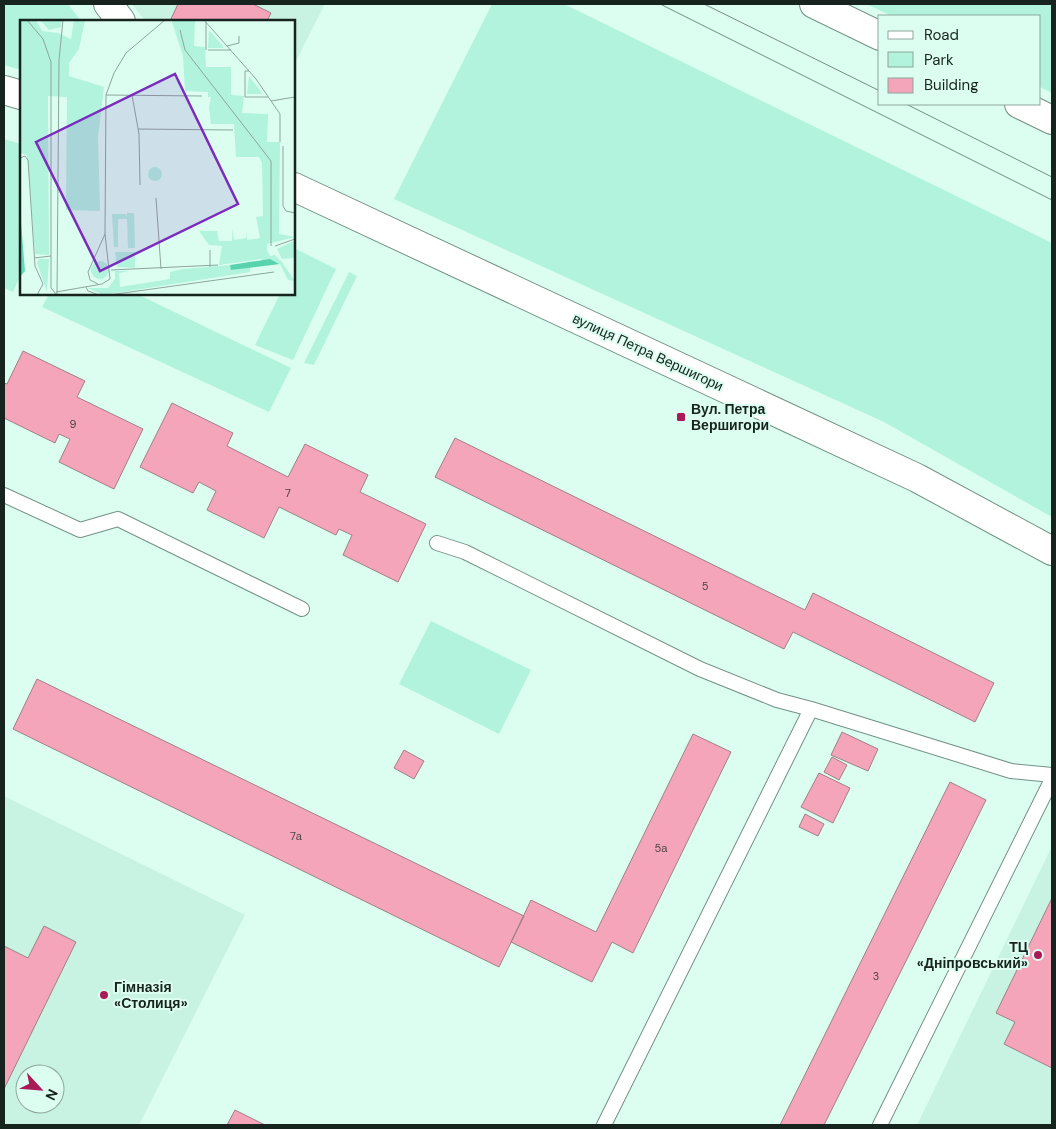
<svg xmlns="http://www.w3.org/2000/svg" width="1056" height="1129" font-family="'DM Sans',sans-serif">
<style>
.built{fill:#c8f3e3;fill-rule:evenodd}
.green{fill:#b1f3dc}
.building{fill:#f4a5ba;stroke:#9f8087}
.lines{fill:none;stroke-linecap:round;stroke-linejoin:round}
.service-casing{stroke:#739286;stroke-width:16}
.secondary-casing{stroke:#739286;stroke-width:30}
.service{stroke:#fff;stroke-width:14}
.secondary{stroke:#fff;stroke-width:28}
.tram{stroke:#768c84;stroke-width:1}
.poi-dot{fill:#a91a56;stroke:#dcfef1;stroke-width:2}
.labels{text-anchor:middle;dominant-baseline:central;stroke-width:4;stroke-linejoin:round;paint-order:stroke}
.number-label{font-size:11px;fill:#4e4446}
.street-label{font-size:14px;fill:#17231f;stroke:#dcfef1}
.poi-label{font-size:14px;font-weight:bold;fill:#17231f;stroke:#dcfef1;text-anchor:start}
.inset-road{fill:none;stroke:#8da69d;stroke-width:1}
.view{fill:#7b2cbf;fill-opacity:0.15;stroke:#7b2cbf;stroke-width:2.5}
.inset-edge{fill:none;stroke:#17231f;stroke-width:2.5}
</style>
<rect width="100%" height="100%" fill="#dcfef1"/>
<!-- built -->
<path class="built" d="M132 4H325L294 65V21H145Z
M4 796 245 915 139 1125H4ZM25 1074H55V1104H25Z
M1052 846V1125H917Z"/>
<!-- green -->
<path class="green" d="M4 4H68L81 21H21V70L4 65Z
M492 4H564L1052 243V517L884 422 394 199Z
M866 4H1052V93L1040 87V16H892Z
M4 139 21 144V274L13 292 4 288Z
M294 248 336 269 293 360 255 345 280 294H294Z
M349 272 357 276 314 365 304 363Z
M49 294H137L291 368 269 412 42 307Z
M431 621 531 670 499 734 399 684Z"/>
<!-- building -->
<path class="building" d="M178 4H253L271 13 267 21H170Z
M23 351 85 381 77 397 143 429 114 489 59 462 70 439 59 434 55 443 4 418V383L7 384Z
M172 403 233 433 227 446 288 477 305 444 368 475 360 492 426 524 398 582 343 555 352 535 339 529 336 535 279 507 264 538 207 510 216 491 199 482 193 493 140 467Z
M455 438 805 610 813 593 994 683 975 722 793 632 784 649 435 477Z
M37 679 524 916 499 967 13 729Z
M842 732 878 749 868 771 831 755Z
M693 734 731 752 633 953 612 942 592 982 511 942 531 900 596 932Z
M404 750 424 761 414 779 394 768Z
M832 757 847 765 839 780 824 772Z
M819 773 850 788 833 823 801 807Z
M950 782 986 800 922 929 824 1125H780Z
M805 814 824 824 818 836 799 827Z
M1052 898V1068L1004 1044 1015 1022 996 1013Z
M44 926 76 942 4 1089V946L28 958Z
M235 1110 265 1125H227Z"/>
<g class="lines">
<defs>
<path id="service" d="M4 495 80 530 118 519 302 609
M437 543 465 552 700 669 777 700 811 709 1011 771 1052 775
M604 1125 811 709
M880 1125 1052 779"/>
<path id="secondary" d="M108 4 121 21
M814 4 880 36
M4 90 21 95
M1019 104 1052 120
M294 187 917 478 1052 551"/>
</defs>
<!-- service casing -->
<use href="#service" class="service-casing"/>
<!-- secondary casing -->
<use href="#secondary" class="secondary-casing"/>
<!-- service -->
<use href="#service" class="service"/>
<!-- secondary -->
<use href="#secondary" class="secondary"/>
<!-- tram -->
<path class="tram" d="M660 4 1052 200
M704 4 880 91
M906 104 1052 177"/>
</g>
<!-- markers -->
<g class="poi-dot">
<rect x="676" y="412" width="10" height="10" rx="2.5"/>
<circle cx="1038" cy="955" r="5"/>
<circle cx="104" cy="995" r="5"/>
</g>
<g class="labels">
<!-- number labels -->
<g class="number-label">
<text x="73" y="424">9</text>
<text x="288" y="493">7</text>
<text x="705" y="586">5</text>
<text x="296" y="836">7а</text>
<text x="661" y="848">5а</text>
<text x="876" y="976">3</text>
</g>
<!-- street labels -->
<g class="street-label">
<text transform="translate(648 352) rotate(25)">вулиця Петра Вершигори</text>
</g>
<!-- poi labels -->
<g class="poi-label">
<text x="691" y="409">Вул. Петра<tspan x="691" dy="16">Вершигори</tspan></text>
<text x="1028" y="947" text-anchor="end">ТЦ<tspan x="1028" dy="16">«Дніпровський»</tspan></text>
<text x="114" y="987">Гімназія<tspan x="114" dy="16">«Столиця»</tspan></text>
</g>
</g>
<!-- overview -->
<g transform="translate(20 20)">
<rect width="275" height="275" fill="#dcfef1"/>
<path d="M0 0H16L22 11 38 13 51 19 54 0H65L59 29 49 43V56L84 67 78 117 80 191 46 190 47 77 28 76 29 235 15 234 7 135 0 133ZM20 0H42L41 7 29 10ZM155 0H175L174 26 185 27 186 47H211V75L224 76 222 93 248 94 247 122H260L259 214 275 217 247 224V230L250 236 255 235 261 241 275 261 268 260 260 244 245 246 241 239 199 245 202 226 189 225 179 211H197L199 221H212V209L214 220 226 218V209L227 220 240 218 236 197 243 196 242 143 239 137H216L214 104H191L189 88 191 77H188V72L165 71 163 36 152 2ZM189 10 203 26V28H188ZM229 56 242 73V74H227ZM128 154a7 7 0 1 1 14 0a7 7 0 1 1-14 0ZM107 193H114L115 228H108L107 199H98V227H94L92 194H106L107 197ZM274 221V238L262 239 257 229ZM95 232H115V248L97 247ZM19 239H29L27 272 17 243ZM71 250a9 9 0 1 1 18 0a9 9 0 1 1-18 0ZM210 245 212 250 230 247V252L83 275 68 268H88L95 259V251H110L99 253 100 267 150 259V252L163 249Z" fill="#b1f3dc"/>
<path d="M250 239 259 244 211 250 210 245Z" fill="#59d2ae"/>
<path d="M0 190 5 251 0 257Z" fill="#63dab7"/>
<path class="inset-road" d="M7 0 23 19 31 42V268L36 274M184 0 236 59 260 94V122M160 10 165 30 251 141V226M207 26 219 23V16M186 30V2M188 30H211M229 51H225V77H248M86 75 182 76M112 75 119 114 120 165M251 81 275 77M118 109 213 110M263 126V186L266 191 275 193M0 138 5 136 8 140 15 246 23 264 17 275M136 178 141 249M255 226 275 219M190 230V247M14 238 31 236M91 250 198 245M78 264 70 260 68 252 85 214M66 267 68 271 79 275M36 272 82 264 90 259 85 214 86 75 94 53 106 33 145 0M37 275 39 40 43 0M89 275 254 252"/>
<path class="view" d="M155 54 218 184 80 251 16 122Z"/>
<rect width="275" height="275" class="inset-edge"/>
</g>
<!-- border -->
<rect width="1056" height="1129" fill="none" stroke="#17231f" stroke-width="10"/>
<!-- legend -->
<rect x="878" y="15" width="162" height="90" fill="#dcfef1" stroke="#8da69d"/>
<rect x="888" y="31" width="25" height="8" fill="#ffffff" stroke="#8da69d"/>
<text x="924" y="40" font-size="15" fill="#17231f">Road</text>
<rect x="888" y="52" width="25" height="15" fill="#b1f3dc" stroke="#8da69d"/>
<text x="924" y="65" font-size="15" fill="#17231f">Park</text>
<rect x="888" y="78" width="25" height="15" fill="#f4a5ba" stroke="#8da69d"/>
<text x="924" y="90" font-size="15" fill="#17231f">Building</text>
<!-- north arrow -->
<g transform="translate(40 1089) rotate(116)"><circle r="24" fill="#dcfef1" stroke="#8da69d"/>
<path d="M0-4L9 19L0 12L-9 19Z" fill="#a91a56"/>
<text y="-8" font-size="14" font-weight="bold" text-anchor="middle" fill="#17231f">N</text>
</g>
</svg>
